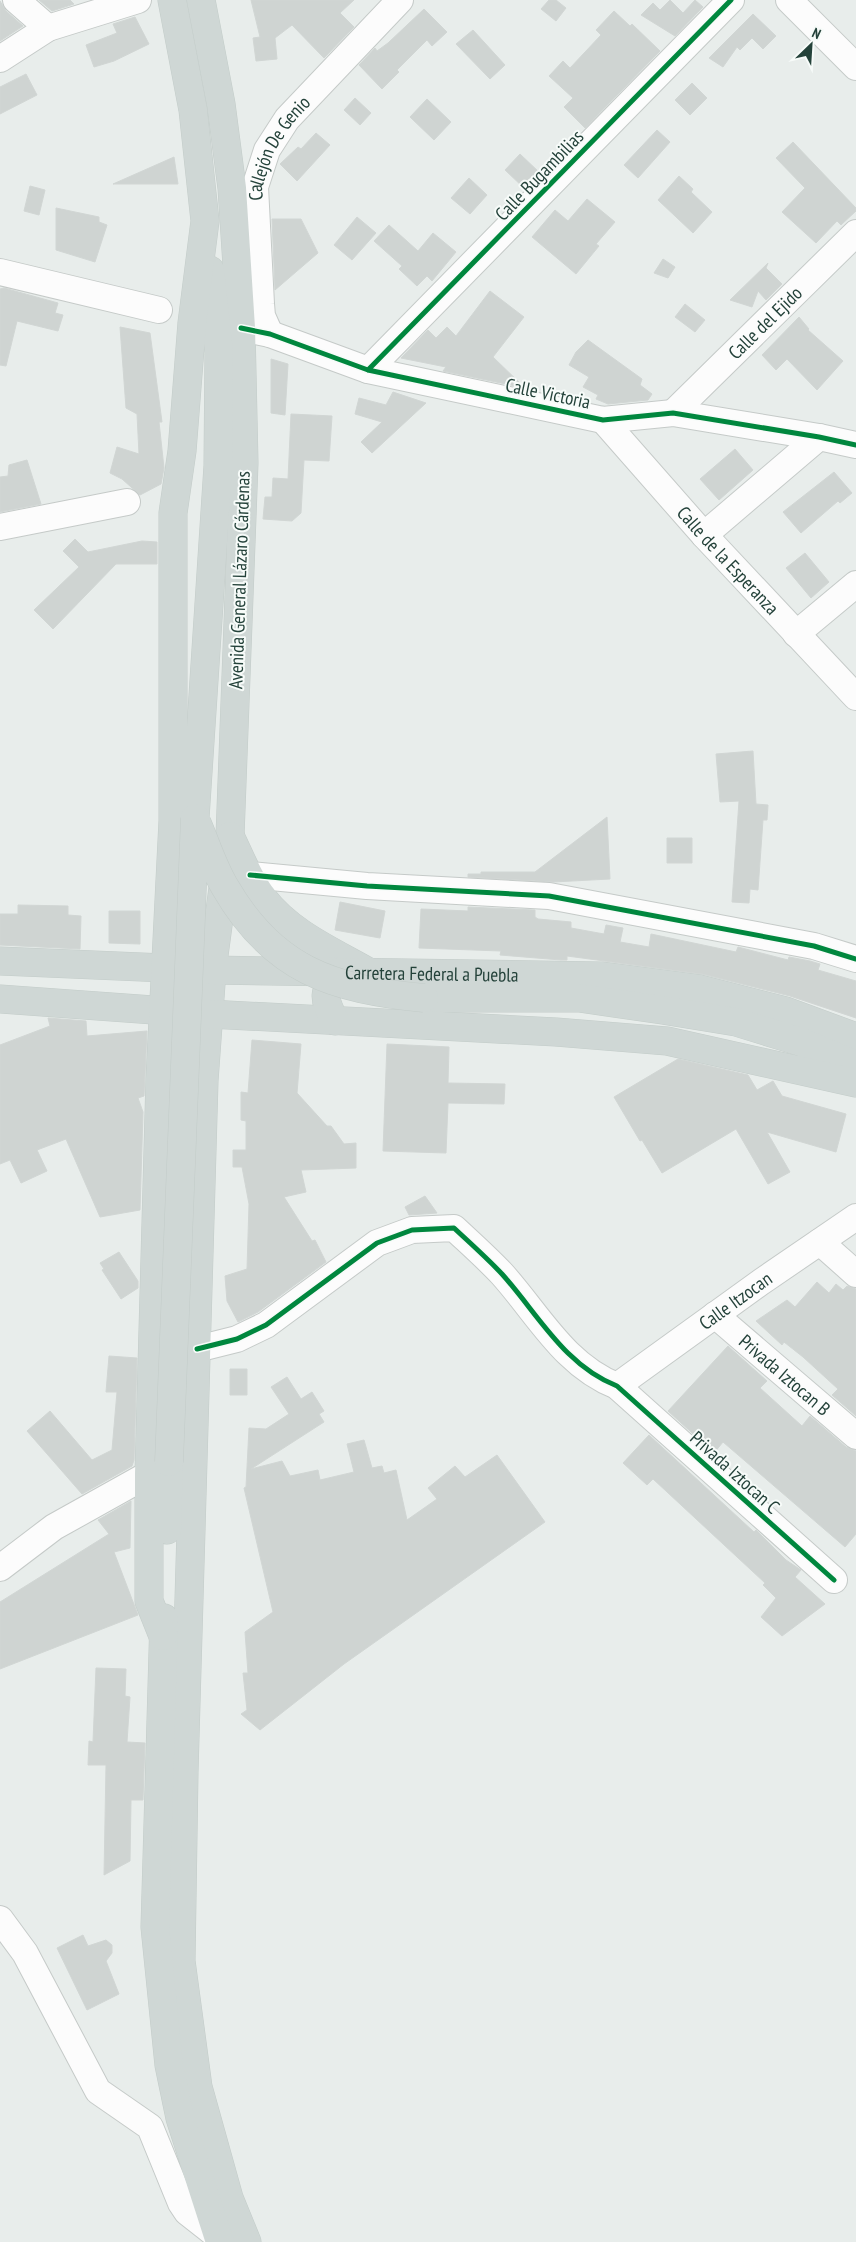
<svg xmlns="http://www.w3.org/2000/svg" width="856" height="2242" font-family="'PT Sans Narrow',sans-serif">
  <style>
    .building { fill: #cfd4d2; stroke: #d1d6d4 }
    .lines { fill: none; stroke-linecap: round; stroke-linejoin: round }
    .minor-casing { stroke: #c5cac8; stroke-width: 28 }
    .major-casing { stroke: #c3ccc9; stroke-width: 29 }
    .minor { stroke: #fcfcfc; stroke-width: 26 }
    .major { stroke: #cfd7d5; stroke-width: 28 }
    .major-bridge-casing { stroke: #c3ccc9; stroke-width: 29; stroke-linecap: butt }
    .major-bridge { stroke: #cfd7d5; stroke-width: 28 }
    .cycleway-casing { stroke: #f7fbf9; stroke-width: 8 }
    .cycleway { stroke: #00873e; stroke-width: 5 }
    .labels { text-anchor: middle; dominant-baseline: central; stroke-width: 4; stroke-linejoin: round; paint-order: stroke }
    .street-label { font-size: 19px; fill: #24423a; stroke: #f7fbf9 }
  </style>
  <rect width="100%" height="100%" fill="#e8edeb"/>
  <path class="building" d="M39,0H70L74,4L52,11Z
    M251,0H354L340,13L354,27L324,58L292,25L275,38L277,59L256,61L253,38L260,37Z
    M549,0H556L566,8L556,21L541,9Z
    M670,0L683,13L695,0L703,7L675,36L641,15L653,3L660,10Z
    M0,1L6,11L23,26L0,41Z
    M424,9L447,32L432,46L427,40L397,70L399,72L382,89L359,65L375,48L377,51L388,43Z
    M614,11L630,26L632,24L660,51L585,128L564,107L573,98L549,76L563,61L570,68L601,35L596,30Z
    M753,14L776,36L763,49L752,38L740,50L737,47L723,67L709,58Z
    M135,17L149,44L114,61L94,67L86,45L117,33L113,24Z
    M473,30L505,65L490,79L456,44Z
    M26,74L37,95L0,114V87Z
    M692,83L707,98L690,115L675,100Z
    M355,98L371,113L360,125L344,110Z
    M427,99L451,122L434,140L410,117Z
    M657,130L670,142L638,178L624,165Z
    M316,133L330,145L297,181L280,164L298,147L301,149Z
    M793,142L856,208V211L841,225L837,221L816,243L782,212L805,188L776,158Z
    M520,154L540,173L525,189L505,170Z
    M174,157L178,184H113Z
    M679,176L693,189L691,192L712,212L693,233L658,200Z
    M469,178L487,195L470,214L451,198Z
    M30,186L45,190L39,215L24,211Z
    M587,199L615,222L596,244L599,246L576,274L532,237L555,210L568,221Z
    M56,208L99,217V222L107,225L95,262L56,250Z
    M357,217L376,233L352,260L334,245Z
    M272,219H301L318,253L275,290Z
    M389,225L418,251L433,233L456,252L432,281L427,276L417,286L399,269L402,266L374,241Z
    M663,259L675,267L668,278L654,273Z
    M768,263L766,268L782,284L766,300L758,291L752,307L730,300Z
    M4,288L58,303L55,313L63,315L58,331L17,321L6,366L0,365V289Z
    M490,291L524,317L493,357L525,388L443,371L446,367L401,358L428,330L436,338L447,327L456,336Z
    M685,304L705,320L695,332L675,317Z
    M799,317L809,329L808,330L843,361L817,390L787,359L776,370L762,355Z
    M120,327L150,333L162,422H159L164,468L161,484L140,495L122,479L110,473L117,447L139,454L137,414L126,408Z
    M588,340L642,379L640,385L652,394L648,400L608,404L596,399L598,395L583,387L589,377L569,365L576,352Z
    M271,359L288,364L285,415L271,413Z
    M393,392L426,403L372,453L361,442L382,422L355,414L359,398L386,405Z
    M291,414L332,416L329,461L304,460L301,513L292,521L263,519L265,497H272L273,478L288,479Z
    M735,449L753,470L719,500L700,479Z
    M27,460L41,504L0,512V477L8,476L9,465Z
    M834,472L852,493L840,503L838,501L801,533L783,512Z
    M75,539L88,552L142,541L157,542V564H116L53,629L34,610L79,567L63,551Z
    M805,553L829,582L811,598L786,568Z
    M753,751L756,804L768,805L767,820H763L758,890L750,889L749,903L732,902L739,801L720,802L716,754Z
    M607,817L610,879L553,882L468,877V874H481V872H535Z
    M667,838H692V863H667Z
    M340,902L385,911L380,938L335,930Z
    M18,905L68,906V915L81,916L80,949L0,945V914H18Z
    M468,907L535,910V917L538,919L571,922V928L604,934L606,925L623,928L620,942L649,947L651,934L736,952L738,947L788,960L789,957L810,961L820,964L818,970L856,981V1018L790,996L702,974L567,956V960H561L500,955L501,951L419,948L421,909L468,911Z
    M109,911H140V944L109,943Z
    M48,1018L86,1021L87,1036L147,1031L144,1096L138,1098L143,1112L140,1210L100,1217L66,1139L37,1150L47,1171L21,1183L10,1160L0,1164V1045L50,1026Z
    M252,1040L301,1044L297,1093L327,1126H331L344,1144L356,1143V1168L301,1170L306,1192L284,1197L312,1241L315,1240L326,1262L258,1312L238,1322L227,1301L225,1276L247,1269L249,1204L242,1167H233V1150H246V1121L241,1120V1092L248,1093Z
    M387,1044L449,1047L448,1083L505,1084L504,1104L448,1103L446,1153L383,1151Z
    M678,1059L748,1075L757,1090L773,1081L782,1096L846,1114L836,1152L767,1132L790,1172L768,1184L736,1129L662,1173L642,1140L640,1141L614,1097Z
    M425,1196L437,1213L409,1215L405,1207Z
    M119,1252L138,1281V1288L121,1299L102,1270L104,1269L100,1263Z
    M817,1282L829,1293L836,1284L843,1290L847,1286L856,1289V1416L832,1395L838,1389L803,1357L784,1342L782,1345L756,1321L787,1300L795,1307Z
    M728,1346L767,1381L760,1388L802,1426L810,1416L846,1447L856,1451V1534L845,1547L723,1442L714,1453L668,1411Z
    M109,1356L137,1358L134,1460L132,1466L82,1494L27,1431L50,1411L92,1460L112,1450L117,1392H106Z
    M230,1369H247V1395H230Z
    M287,1377L301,1399L312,1392L324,1411L319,1414L324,1422L251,1469L282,1461L290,1476L318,1470L320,1480L354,1472L347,1444L364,1440L372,1468L382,1466L384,1473L396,1470L407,1520L437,1499L428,1488L455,1466L465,1477L497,1455L545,1522L344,1664L260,1730L241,1714L247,1710L243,1673H248L245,1632L273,1612L244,1488L246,1487L249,1428L266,1429L289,1414L271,1387Z
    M649,1435L754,1532L756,1530L786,1560L801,1570L795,1577L825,1604L782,1636L761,1617L776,1598L763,1585L765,1583L653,1479L647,1485L623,1463Z
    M131,1501L130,1548L114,1552L138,1615L0,1669V1602L109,1534L98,1520Z
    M96,1668L126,1669L125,1696L130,1697L127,1742L145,1743L143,1800H131L130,1861L104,1875L106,1765H88L89,1741L93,1742Z
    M83,1935L88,1946L106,1940L112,1945V1953L106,1961L119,1994L87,2010L57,1948Z"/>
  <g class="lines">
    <g class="minor-casing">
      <g id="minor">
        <path d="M16,0L48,28"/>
        <path d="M789,0L856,67"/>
        <path d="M0,59L48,28L138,0"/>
        <path d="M0,272L159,310"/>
        <path d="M241,328L270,334L368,370L603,420L673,413L819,437L856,445"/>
        <path id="s1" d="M270,334L262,316L261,304L255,187L267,150L287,119L400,0"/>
        <path d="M368,370L731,0"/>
        <path id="s2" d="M673,413L856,233"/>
        <path id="s3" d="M603,420L704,535L856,697"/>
        <path d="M0,527L127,502"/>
        <path d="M704,535L819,437"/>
        <path d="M796,634L856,584"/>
        <path d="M250,875L367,886L549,896L814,946L856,959"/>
        <path d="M820,1242L856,1274"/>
        <path id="s4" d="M715,1315L856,1436"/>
        <path d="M197,1349L237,1339L266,1325L377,1243L412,1230L454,1228C470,1243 487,1258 502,1274C538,1314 564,1365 617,1386L834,1580"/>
        <path id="s5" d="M617,1386L761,1282L856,1217"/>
        <path d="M0,1568L54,1527L149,1474"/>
        <path d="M0,1919L25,1953L98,2091L150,2127L181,2203L187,2212L215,2234"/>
      </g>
    </g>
    <g class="major-casing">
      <g id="major">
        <path d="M201,0L221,104L232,188L241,328L244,463L230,836L212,970L204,1081L184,1772L181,1961L198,2087L229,2198L247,2242"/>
        <path d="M195,818L218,466L219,352L210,270"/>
        <path d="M230,836C240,856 249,881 263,898C290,933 330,950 367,971"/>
        <path id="s6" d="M0,961L212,970L601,976L700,989L786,1011L856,1037"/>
        <path d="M424,998H579L662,1010L736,1022L801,1042L856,1065"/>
        <path d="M0,999L209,1014L556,1032L667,1041L856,1083"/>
        <path d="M335,1021C323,998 322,992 339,972"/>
        <path d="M167,1530L169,1462"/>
        <path d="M164,1618L155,1927L169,2065L180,2118L220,2242"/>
        <path d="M163,1636L149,1601V1474L160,1079L173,821V513L182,451L192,323L205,221L193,110L172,0"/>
      </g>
    </g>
    <use href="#minor" class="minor"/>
    <use href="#major" class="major"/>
    <g class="major-bridge-casing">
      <path id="major-bridge" d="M197,823C206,844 213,867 225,887C273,970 332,989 424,998
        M169,1462L195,818"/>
    </g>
    <use href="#major-bridge" class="major-bridge"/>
    <g class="cycleway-casing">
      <path id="cycleway" d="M241,328L270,334L368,370L603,420L673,413L819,437L856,445
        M368,370L731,0
        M250,875L367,886L549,896L814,946L856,959
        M197,1349L237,1339L266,1325L377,1243L412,1230L454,1228C470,1243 487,1258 502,1274C538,1314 564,1365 617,1386L834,1580"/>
    </g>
    <use href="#cycleway" class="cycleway"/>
  </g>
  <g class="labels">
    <g class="street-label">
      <text stroke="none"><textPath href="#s1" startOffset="194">Callejón De Genio</textPath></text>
      <text transform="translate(539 175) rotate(-46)">Calle Bugambilias</text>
      <text stroke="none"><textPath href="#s2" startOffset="129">Calle del Ejido</textPath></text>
      <text transform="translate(548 393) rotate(12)">Calle Victoria</text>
      <text stroke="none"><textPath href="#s3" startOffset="188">Calle de la Esperanza</textPath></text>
      <text transform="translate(239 580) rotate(-88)">Avenida General Lázaro Cárdenas</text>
      <text stroke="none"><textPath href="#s6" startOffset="432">Carretera Federal a Puebla</textPath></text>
      <text stroke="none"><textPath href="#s5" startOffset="146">Calle Itzocan</textPath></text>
      <text stroke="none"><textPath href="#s4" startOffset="92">Privada Iztocan B</textPath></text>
      <text transform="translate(735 1472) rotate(42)">Privada Iztocan C</text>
    </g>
  </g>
  <g transform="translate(811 45) rotate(25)" stroke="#f7fbf9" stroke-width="4" paint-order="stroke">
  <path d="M0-4L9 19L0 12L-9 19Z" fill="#24423a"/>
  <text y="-8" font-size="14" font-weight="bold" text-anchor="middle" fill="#24423a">N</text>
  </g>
</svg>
